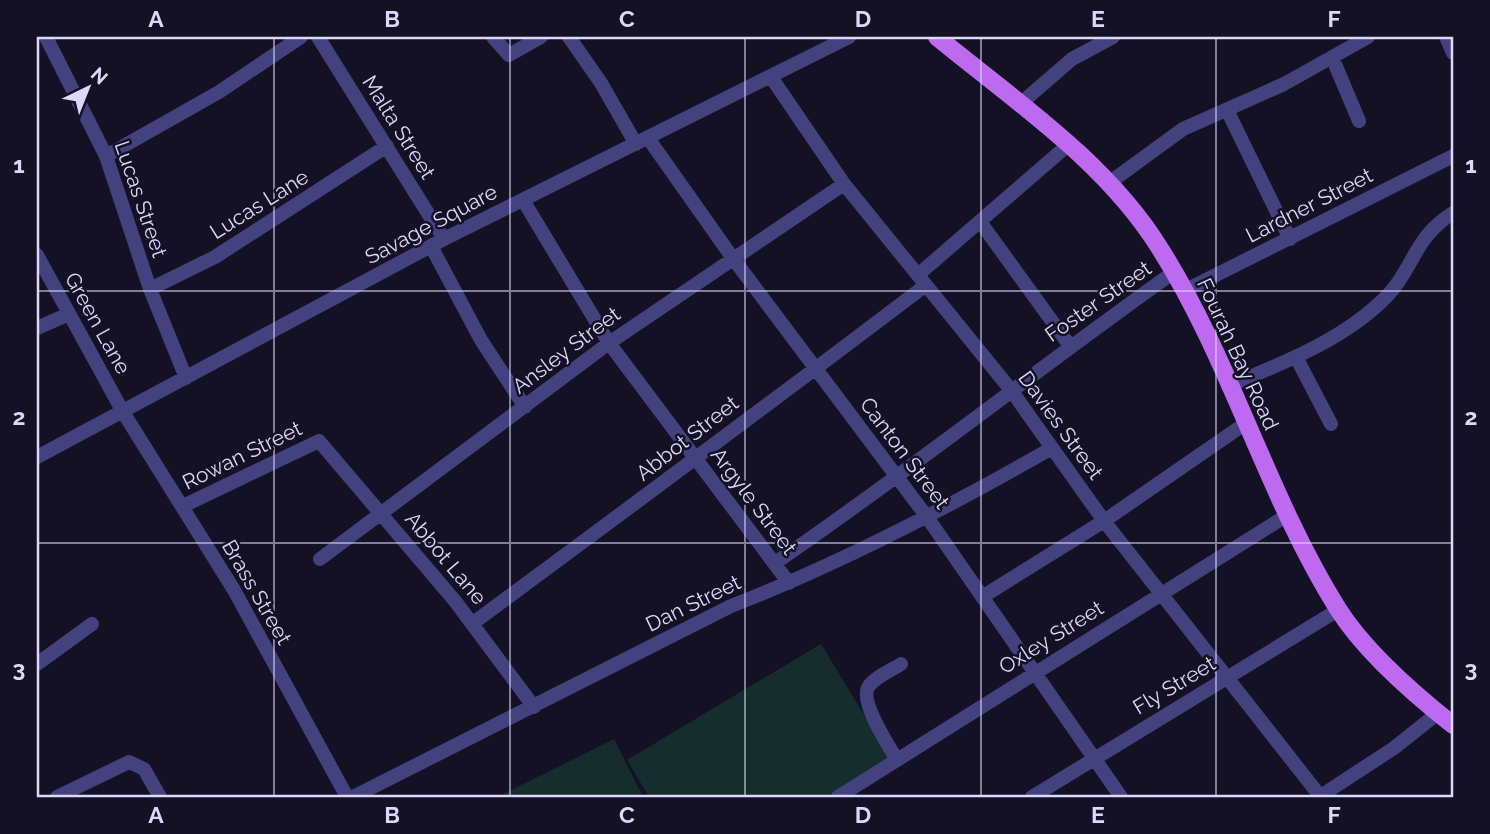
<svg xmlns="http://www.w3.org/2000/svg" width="1490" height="834" font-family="Raleway,sans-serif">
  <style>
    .green { fill: #152d2c }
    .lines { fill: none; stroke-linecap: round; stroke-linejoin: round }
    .minor { stroke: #43417e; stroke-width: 14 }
    .primary { stroke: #be6af0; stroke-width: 18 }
    .grid { fill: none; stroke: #dcd8fb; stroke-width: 2; stroke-opacity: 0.55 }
    .labels { text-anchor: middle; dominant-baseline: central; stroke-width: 5; stroke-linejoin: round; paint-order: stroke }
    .street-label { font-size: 21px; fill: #dcd8fb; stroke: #141124 }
    .neatline { fill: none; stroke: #dcd8fb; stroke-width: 2.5 }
    .grid-label { font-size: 23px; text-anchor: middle; font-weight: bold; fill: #dcd8fb }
  </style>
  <rect width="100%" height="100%" fill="#141124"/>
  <path class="green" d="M821,644L894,764L839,797H649L627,760Z
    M614,739L643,797H497Z"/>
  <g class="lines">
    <path class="minor" d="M46,37L106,156L150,289L186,378
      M318,37L444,239
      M493,37L509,55L541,37
      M569,37L601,83L636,144
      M1446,37L1453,53
      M1332,57L1359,121
      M771,77L844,184L1011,390L1104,521L1320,796
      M1019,105L1072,59L1113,37
      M1228,112L1290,239
      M648,138L732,257L927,517L1121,797
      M106,156L219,92L301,37
      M1109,183L1183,129L1284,84L1368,37
      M523,200L609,343L789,583
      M981,223L1070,346
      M431,246L481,340L525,407
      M37,255L123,412L234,590L347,797
      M919,274L1068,145
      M150,289L215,257L387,146
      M1184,291L1453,156
      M37,328L69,314
      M1296,357L1331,424
      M1228,386C1283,363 1344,340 1387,296C1414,268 1414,237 1453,213
      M37,457L444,239L849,37
      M183,506L319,441L455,601L534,707
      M320,559L609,343L844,184
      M775,563C911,470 1040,367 1174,272
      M982,597L1104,521L1246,423
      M473,623C625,511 776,399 926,285
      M37,664L92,624
      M897,760C889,746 858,700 869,686C875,677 892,670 901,664
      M57,797L129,762L144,769L160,797
      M353,797L731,606C842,563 949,507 1052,448
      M838,797L1289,514
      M1032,797L1338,610
      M1319,797L1394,748L1438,713"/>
    <path class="primary" d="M937,37C1015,101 1105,161 1159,247C1231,360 1267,496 1338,609C1364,650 1415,695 1453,725"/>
  </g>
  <path class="grid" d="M274,37V797M510,37V797M745,37V797M981,37V797M1216,37V797M37,291H1453M37,543H1453"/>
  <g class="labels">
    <g class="street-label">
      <text transform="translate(399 127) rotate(58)">Malta Street</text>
      <text transform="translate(141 199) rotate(71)">Lucas Street</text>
      <text transform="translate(259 204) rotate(-32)">Lucas Lane</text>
      <text transform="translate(1309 205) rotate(-27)">Lardner Street</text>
      <text transform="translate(431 224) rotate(-28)">Savage Square</text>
      <text transform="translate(1098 301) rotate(-35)">Foster Street</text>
      <text transform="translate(98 323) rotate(61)">Green Lane</text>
      <text transform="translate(566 350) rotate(-37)">Ansley Street</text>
      <text transform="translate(1238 354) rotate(65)">Fourah Bay Road</text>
      <text transform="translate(1061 425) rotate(54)">Davies Street</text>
      <text transform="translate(687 438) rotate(-38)">Abbot Street</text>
      <text transform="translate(905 453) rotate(53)">Canton Street</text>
      <text transform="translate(242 455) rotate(-26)">Rowan Street</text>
      <text transform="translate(754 501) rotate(53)">Argyle Street</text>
      <text transform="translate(446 558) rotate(50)">Abbot Lane</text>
      <text transform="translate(257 592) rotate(60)">Brass Street</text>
      <text transform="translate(693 603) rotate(-26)">Dan Street</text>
      <text transform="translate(1051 637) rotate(-32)">Oxley Street</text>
      <text transform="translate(1174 685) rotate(-31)">Fly Street</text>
    </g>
  </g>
  <rect width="1490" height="834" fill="none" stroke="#141124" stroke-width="77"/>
  <g transform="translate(88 88) rotate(43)" stroke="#141124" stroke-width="5" paint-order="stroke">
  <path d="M0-5L12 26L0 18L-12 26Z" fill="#dcd8fb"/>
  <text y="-10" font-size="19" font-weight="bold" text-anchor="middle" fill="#dcd8fb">N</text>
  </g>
  <rect x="38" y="38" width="1414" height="758" class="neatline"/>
  <g class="grid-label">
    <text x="156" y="27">A</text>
    <text x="392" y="27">B</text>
    <text x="627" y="27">C</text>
    <text x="863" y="27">D</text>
    <text x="1098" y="27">E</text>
    <text x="1334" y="27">F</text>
    <text x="19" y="173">1</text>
    <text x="1471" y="173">1</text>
    <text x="19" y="425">2</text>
    <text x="1471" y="425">2</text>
    <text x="19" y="677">3</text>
    <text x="1471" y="677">3</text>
    <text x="156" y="823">A</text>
    <text x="392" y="823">B</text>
    <text x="627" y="823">C</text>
    <text x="863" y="823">D</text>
    <text x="1098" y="823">E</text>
    <text x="1334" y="823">F</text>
  </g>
</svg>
